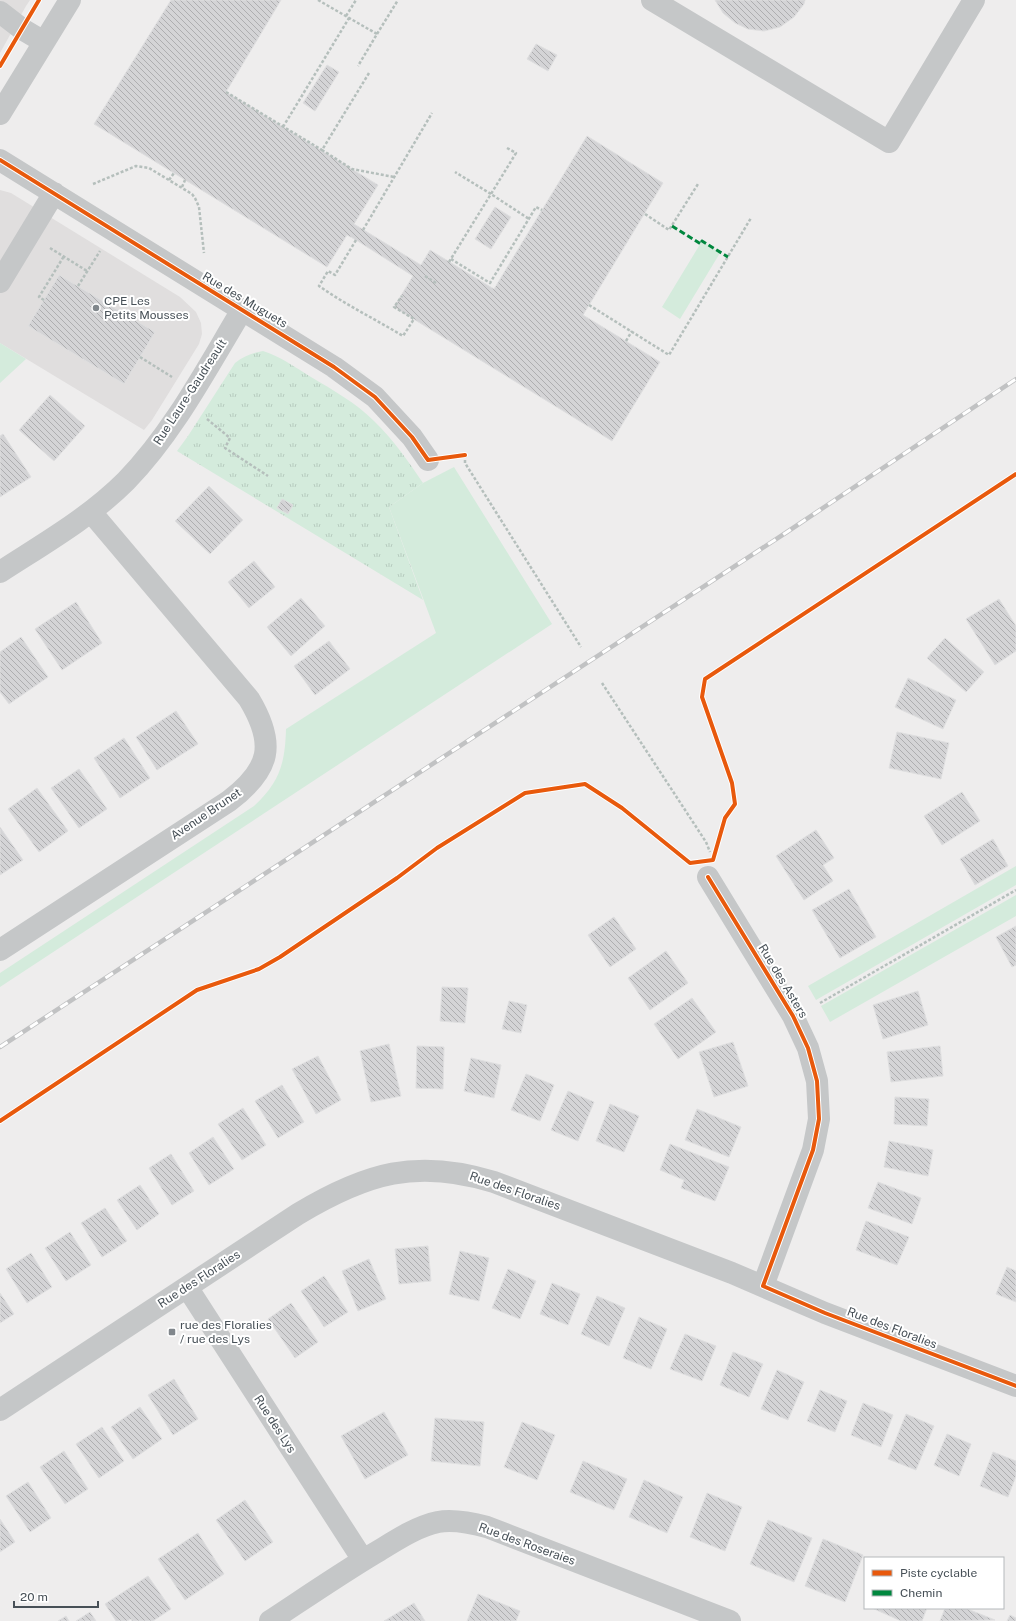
<svg xmlns="http://www.w3.org/2000/svg" width="1016" height="1621" font-family="'Public Sans',sans-serif">
  <style>
    .education { fill: #e0dede }
    .grass { fill: #d4ebdc }
    .park { fill: url(#park-tufts) }
    .building { fill: url(#building-back-hatch); stroke: #dfdfe0 }
    .lines { fill: none; stroke-linecap: round; stroke-linejoin: round }
    .path { stroke: #b5bfbc; stroke-width: 2.5; stroke-dasharray: 3 2; stroke-linecap: butt }
    .minor { stroke: #c5c7c8; stroke-width: 22 }
    .rail-casing { stroke: #c1c2c3; stroke-width: 4.5 }
    .rail { stroke: #fff; stroke-width: 3; stroke-dasharray: 9; stroke-linecap: butt }
    .quiet { stroke: #00873e; stroke-width: 3; stroke-dasharray: 6 3; stroke-linecap: butt }
    .cycleway-casing { stroke: #fff; stroke-width: 6 }
    .cycleway { stroke: #e8590c; stroke-width: 4 }
    .poi-dot { fill: #81878c; stroke: #fff; stroke-width: 1.5 }
    .labels { text-anchor: middle; dominant-baseline: central; stroke-width: 4; stroke-linejoin: round; paint-order: stroke }
    .street-label { font-size: 12px; fill: #475057; stroke: #fff }
    .poi-label { font-size: 12px; fill: #475057; stroke: #fff; text-anchor: start }
  </style>
  <defs>
    <pattern id="park-tufts" width="24" height="20" patternUnits="userSpaceOnUse"><rect width="24" height="20" fill="#d4ebdc"/><path d="M3 7l-1-3M5 7V3M7 7l1-3M15 17l-1-3M17 17v-4M19 17l1-3" fill="none" stroke="#b7cbbf"/></pattern>
    <pattern id="building-back-hatch" width="6" height="6" patternUnits="userSpaceOnUse"><rect width="6" height="6" fill="#d4d4d6"/><path d="M-1 5l2 2M0 0l6 6M5-1l2 2" fill="none" stroke="#aeaeb0"/></pattern>
  </defs>
  <rect width="100%" height="100%" fill="#eeeded"/>
  <path class="education" d="M0,0H30L26,6L0,53Z
    M0,190L11,193L180,297L196,312L201,323L202,334L199,344L152,420L144,430L0,343Z"/>
  <path class="grass" d="M702,241L720,253L680,319L662,307Z
    M0,343L26,359L0,383Z
    M454,467L552,624L0,987V973L254,806C280,782 285,763 286,729L436,633L389,507L423,483Z
    M1016,866V885L816,1000L808,986Z
    M1016,895V916L830,1022L821,1006Z"/>
  <path class="park" d="M263,351C280,356 296,368 311,377C333,390 356,403 374,421C393,439 408,461 423,483L389,507L423,600L177,451L188,436L235,363C244,356 252,353 263,351Z"/>
  <path class="building" d="M171,0H281L226,92L378,185L354,224L421,265L430,250L494,289L587,136L663,183L583,315L660,362L612,441L394,307L413,276L356,240L347,235L327,267L94,124Z
    M715,0H805L804,4L794,17L780,27L764,31L748,29L735,23L723,13Z
    M536,44L557,55L548,71L527,59Z
    M327,65L339,72L315,111L303,103Z
    M495,207L511,217L491,249L475,239Z
    M59,275L155,332L124,384L28,326Z
    M50,395L85,426L54,461L19,430Z
    M3,434L31,477L0,497V436Z
    M209,486L243,520L210,554L175,521Z
    M282,499L293,505L288,514L277,508Z
    M254,561L275,587L249,608L228,582Z
    M301,598L325,626L291,656L267,627Z
    M999,599L1016,626V651L995,665L966,619Z
    M76,602L102,643L62,670L35,629Z
    M21,637L48,677L9,704L0,692V652Z
    M945,638L984,672L966,692L927,658Z
    M329,641L350,669L315,695L294,666Z
    M908,678L956,700L943,729L895,707Z
    M176,711L198,744L157,770L136,737Z
    M897,732L949,743L941,779L889,768Z
    M124,738L150,778L120,798L94,758Z
    M79,769L107,809L79,828L51,788Z
    M37,788L68,831L39,852L8,809Z
    M962,792L980,821L942,845L924,816Z
    M0,827L23,860L0,875Z
    M816,830L834,858L823,865L833,881L804,900L776,856Z
    M993,839L1008,866L975,885L960,859Z
    M849,889L876,937L840,958L812,910Z
    M614,917L636,949L610,967L588,935Z
    M1016,926V965L1012,967L996,937Z
    M666,951L688,983L650,1010L628,978Z
    M442,987L468,988L465,1023L440,1021Z
    M918,991L928,1025L883,1039L873,1005Z
    M692,998L716,1032L678,1059L654,1024Z
    M509,1001L527,1005L521,1033L502,1029Z
    M733,1042L748,1086L714,1097L699,1052Z
    M389,1044L401,1096L371,1102L360,1051Z
    M417,1046L444,1047L443,1089L416,1088Z
    M940,1046L943,1076L891,1082L887,1052Z
    M318,1056L341,1100L316,1114L292,1069Z
    M471,1058L501,1065L494,1098L464,1091Z
    M526,1074L554,1085L540,1121L511,1110Z
    M282,1085L304,1122L278,1138L255,1101Z
    M568,1091L594,1102L578,1141L551,1130Z
    M895,1097L929,1099L927,1126L894,1124Z
    M610,1104L639,1116L624,1152L596,1141Z
    M243,1108L266,1145L242,1160L218,1124Z
    M697,1109L741,1127L729,1157L685,1140Z
    M213,1137L234,1169L209,1185L189,1153Z
    M889,1141L933,1150L928,1176L884,1167Z
    M670,1144L729,1167L715,1201L681,1188L684,1180L660,1170Z
    M171,1154L194,1191L172,1205L149,1168Z
    M878,1182L921,1198L912,1224L868,1208Z
    M140,1185L159,1214L137,1230L117,1200Z
    M105,1208L127,1241L102,1257L81,1223Z
    M866,1221L909,1237L897,1265L856,1250Z
    M70,1232L91,1265L66,1281L45,1248Z
    M428,1246L431,1281L399,1284L395,1249Z
    M460,1251L489,1258L479,1301L449,1294Z
    M31,1253L52,1287L27,1303L6,1269Z
    M369,1259L386,1299L358,1311L342,1271Z
    M1007,1267L1016,1271V1302L996,1294Z
    M508,1269L536,1281L520,1319L492,1308Z
    M324,1276L348,1312L324,1327L301,1291Z
    M552,1283L580,1294L568,1325L540,1314Z
    M0,1293L14,1314L0,1323Z
    M597,1296L625,1308L609,1346L581,1334Z
    M291,1303L318,1342L295,1358L268,1319Z
    M639,1317L667,1329L651,1369L623,1358Z
    M685,1334L716,1346L702,1381L670,1369Z
    M733,1352L763,1364L749,1397L720,1385Z
    M777,1370L804,1382L788,1420L761,1409Z
    M174,1379L198,1419L173,1435L148,1395Z
    M820,1390L847,1401L835,1432L807,1421Z
    M863,1403L893,1415L881,1447L851,1435Z
    M140,1407L162,1439L133,1459L111,1427Z
    M384,1412L408,1455L365,1479L341,1436Z
    M906,1414L934,1426L916,1470L888,1459Z
    M435,1418L484,1422L480,1466L431,1461Z
    M522,1422L555,1435L537,1480L504,1467Z
    M102,1427L124,1461L99,1478L76,1444Z
    M947,1434L971,1444L959,1476L934,1465Z
    M64,1451L88,1489L65,1504L40,1467Z
    M993,1452L1016,1461V1476L1008,1497L980,1486Z
    M583,1461L627,1479L614,1510L570,1492Z
    M644,1480L683,1497L667,1533L629,1517Z
    M28,1482L51,1518L30,1532L6,1496Z
    M707,1493L742,1507L725,1551L690,1537Z
    M245,1500L273,1542L245,1561L216,1520Z
    M0,1519L15,1542L0,1552Z
    M768,1520L812,1538L794,1582L750,1564Z
    M198,1533L224,1574L185,1600L158,1559Z
    M823,1539L863,1555L845,1602L805,1586Z
    M148,1576L171,1609L153,1621H132L131,1619L127,1621H116L105,1604Z
    M478,1594L520,1611L516,1621H467Z
    M414,1603L425,1621H384Z
    M872,1608H927L922,1621H901Z
    M945,1608H965L995,1620L940,1621Z
    M90,1612L96,1621H76Z
    M1010,1615L1016,1618V1621H1007Z
    M66,1616L69,1621H58Z"/>
  <g class="lines">
    <path class="path" d="M318,0L377,34L358,66
      M346,16L356,0
      M377,34L398,0
      M369,73L322,150L352,169L394,177
      M226,92L322,150
      M283,127L349,18
      M507,148L516,153L491,194L529,219
      M169,180L174,173
      M93,184L136,166L149,168L192,194L195,198L199,207L204,253
      M182,187L185,180
      M645,214L669,230L698,184
      M363,230L432,113
      M356,240L335,275L328,271L319,286C346,305 375,319 403,336L414,319L394,307L402,296
      M50,248L87,271
      M451,259L490,283L536,207L542,210
      M449,262L491,194L455,172
      M425,276L436,283
      M78,286L100,251
      M44,300L39,297L64,256
      M589,305L669,355L751,218
      M626,341L632,331
      M140,357L172,377
      M207,419L230,438L225,448L268,476
      M465,455V463L581,647
      M602,683L706,842L710,852
      M820,1003L1016,890"/>
    <path class="minor" d="M652,0L889,142L974,0
      M0,12L22,29L44,42
      M0,114L70,0
      M0,160L334,367L375,397L412,437L428,460
      M0,282L54,193
      M0,572C43,544 89,518 126,481C173,433 207,368 242,310
      M708,877L793,1016L808,1048L817,1081L819,1119L813,1150L763,1286
      M0,950L229,801C271,769 276,744 249,699L91,512
      M187,1287L363,1560
      M0,1410L298,1214C366,1173 417,1158 494,1182L732,1273L825,1313L1016,1386
      M270,1621C305,1598 340,1574 375,1553C395,1541 415,1527 438,1522C454,1519 472,1523 487,1527L730,1621"/>
    <g class="rail-casing">
      <path id="rail" d="M0,1047L787,532L1016,379"/>
    </g>
    <use href="#rail" class="rail"/>
    <path class="quiet" d="M672,226L701,244L702,241L728,257"/>
    <g class="cycleway-casing">
      <path id="cycleway" d="M0,66L39,0
        M0,160L334,367L375,397L412,437L428,460L465,455
        M708,877L793,1016L808,1048L817,1081L819,1119L813,1150L763,1286L825,1313L1016,1386
        M0,1121L197,990L259,969L280,957L397,878L437,848L525,793L585,784L622,808L690,863L713,860L725,818L735,804L732,783L702,697L705,679L1016,474"/>
    </g>
    <use href="#cycleway" class="cycleway"/>
  </g>
  <g class="poi-dot">
    <circle cx="96" cy="308" r="4"/>
    <rect x="168" y="1328" width="8" height="8" rx="2"/>
  </g>
  <g class="labels">
    <g class="street-label">
      <text transform="translate(245 300) rotate(31)">Rue des Muguets</text>
      <text transform="translate(190 392) rotate(-57)">Rue Laure-Gaudreault</text>
      <text transform="translate(206 814) rotate(-34)">Avenue Brunet</text>
      <text transform="translate(783 981) rotate(59)">Rue des Asters</text>
      <text transform="translate(515 1191) rotate(19)">Rue des Floralies</text>
      <text transform="translate(199 1279) rotate(-33)">Rue des Floralies</text>
      <text transform="translate(892 1328) rotate(21)">Rue des Floralies</text>
      <text transform="translate(275 1424) rotate(57)">Rue des Lys</text>
      <text transform="translate(527 1544) rotate(20)">Rue des Roseraies</text>
    </g>
    <g class="poi-label">
      <text x="104" y="301">CPE Les<tspan x="104" dy="14">Petits Mousses</tspan></text>
      <text x="180" y="1325">rue des Floralies<tspan x="180" dy="14">/ rue des Lys</tspan></text>
    </g>
  </g>
  <rect x="864" y="1557" width="140" height="52" fill="#ffffff" stroke="#b5b9bc"/>
  <rect x="872" y="1570" width="20" height="6" fill="#e8590c" stroke="#b5b9bc"/>
  <text x="900" y="1577" font-size="12" fill="#475057">Piste cyclable</text>
  <rect x="872" y="1590" width="20" height="6" fill="#00873e" stroke="#b5b9bc"/>
  <text x="900" y="1597" font-size="12" fill="#475057">Chemin</text>
  <path d="M14 1601v6h84v-6" fill="none" stroke="#475057" stroke-width="2"/>
  <text x="20" y="1601" font-size="12" fill="#475057" stroke="#ffffff" stroke-width="3" paint-order="stroke">20 m</text>
</svg>
